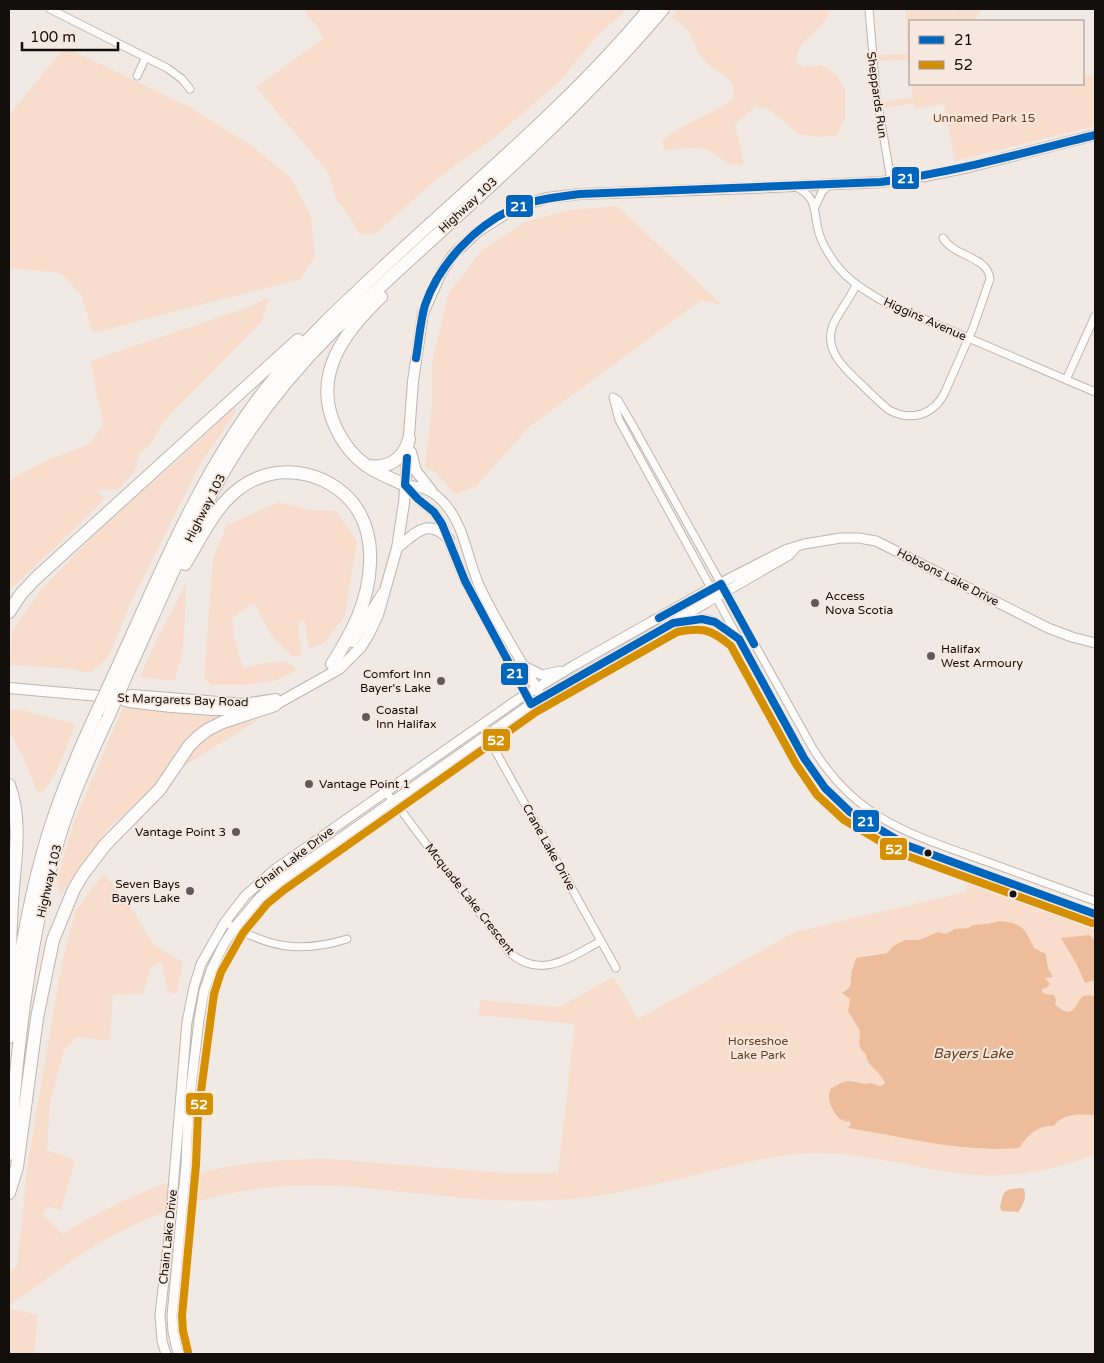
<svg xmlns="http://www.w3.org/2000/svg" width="1104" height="1363" font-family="'Varela Round',sans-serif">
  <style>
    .green { fill: #f8ddcc }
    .water { fill: #edbd9b }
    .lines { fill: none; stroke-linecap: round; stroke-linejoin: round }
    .minor-casing { stroke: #bcb6b2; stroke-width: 9 }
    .tertiary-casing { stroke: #bcb6b2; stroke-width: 11 }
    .primary-casing { stroke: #bcb6b2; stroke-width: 12 }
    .motorway-casing { stroke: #bcb6b2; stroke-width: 14 }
    .minor { stroke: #fdfcfb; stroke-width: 7 }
    .tertiary { stroke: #fdfcfb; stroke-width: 9 }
    .primary { stroke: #fdfcfb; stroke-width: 10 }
    .motorway { stroke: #fdfcfb; stroke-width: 12 }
    .motorway-bridge-casing { stroke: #bcb6b2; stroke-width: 14; stroke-linecap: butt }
    .motorway-bridge { stroke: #fdfcfb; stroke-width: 12 }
    .bus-1-casing { stroke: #f6e8df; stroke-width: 11 }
    .bus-2-casing { stroke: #f6e8df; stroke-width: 11 }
    .bus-1 { stroke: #0065bd; stroke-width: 8 }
    .bus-2 { stroke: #d58f02; stroke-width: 8 }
    .poi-dot { fill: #615b58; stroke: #f6e8df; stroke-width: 2 }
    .bus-dot { fill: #130f0c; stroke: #f6e8df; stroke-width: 2 }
    .labels { text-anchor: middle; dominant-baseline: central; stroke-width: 4; stroke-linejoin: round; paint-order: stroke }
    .street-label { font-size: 12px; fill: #130f0c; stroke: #f6e8df }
    .park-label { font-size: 12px; fill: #693e1d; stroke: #f6e8df }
    .poi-label { font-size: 12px; fill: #130f0c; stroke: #f6e8df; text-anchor: start }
    .water-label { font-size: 14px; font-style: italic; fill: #6a3e1d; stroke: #f6e8df }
    .line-badge { stroke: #f6e8df; stroke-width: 2 }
    .badge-label { font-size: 14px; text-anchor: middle; font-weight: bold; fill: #fff }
  </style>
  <rect width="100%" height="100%" fill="#f1e9e4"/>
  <path class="green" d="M304,9H627L598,35L560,81L494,138L439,177L375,234H359L351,218L337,201L328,172L256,87L324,38Z
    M678,9H830C828,13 826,19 823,23C813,36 797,43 796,61L802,67L822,65L836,75L845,89V119L836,136L818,137L799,134L771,111L756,106L735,124L744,163C726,171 720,152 705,149C692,147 677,149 664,150L662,141C682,123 711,115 733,99C733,96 734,91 733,87C729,75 715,71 707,63C690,46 697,31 672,18Z
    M906,9H949L954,13L957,9H981L975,21H910V80L907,60L878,61V55L907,54Z
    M65,47L191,108L252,146L291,178L311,216L315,256L300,279L93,333L81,295L61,273L9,268V115Z
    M1083,74L1095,77V126L955,161L944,104L915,109L914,103L885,108L884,102L913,97L911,84H1083Z
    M617,206L722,305L701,300L529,427L476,486L455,494L434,471L425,467L432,403V364L448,295L482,250L525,222L569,210Z
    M269,297L262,321L164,421L150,445L140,452L134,472L118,490H98L104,499L91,513L9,591V481L43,462L89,444L103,426L90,361L246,308Z
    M235,406L236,411L199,466L130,604L108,658L89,673L74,669L10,665L12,631L41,590L99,530L178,460Z
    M279,502L311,510L336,511L357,541L345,615L325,643L309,649L304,620L298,622L302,655L293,657L272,636L254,603L232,618L234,637L243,668L265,663L286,661L297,670L274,681L243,685H211L204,678L213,558L227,525Z
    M186,584C185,616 186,652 174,681L140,677L156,641Z
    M123,707L171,709L228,715L162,780L109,828L60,895L57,878L74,822Z
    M9,710H22L75,724C69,741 54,787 38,794L24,758L9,731Z
    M259,719L184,766C201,733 224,725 259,719Z
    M104,873L132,909L154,945L183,962L177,994L168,992L161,961L151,967L143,994L113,995L110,1041L76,1037L64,1050L50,1103L47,1150L75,1160L61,1210L48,1207L43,1215L63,1234C149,1180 229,1157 331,1159L505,1173H558L575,1024L479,1015L480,1000L559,1007L614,977L638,1019L795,932L965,892L971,878L1095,925V997L1090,995L1079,1002L1076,1009L1073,1011H1068L1058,1007L1050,995L1044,994L1042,991L1049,982L1045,979L1051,977L1046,954L1034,948C1024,925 1023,928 999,921L994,924L987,922L978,926L971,925L968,928L955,929L945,934L938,932L919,940H905L893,946L887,953L866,955L856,960C857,965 854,965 852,971C851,975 851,982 850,987L842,991L843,994L850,999L848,1008L850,1014L860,1031C860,1043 855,1045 866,1054V1057C872,1066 882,1073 885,1083L882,1085L878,1086L870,1083L865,1084L849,1081L843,1082L833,1087C831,1096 828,1105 834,1113C837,1117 842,1118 845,1121H849L851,1124L849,1128C905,1137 962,1153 1019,1148L1025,1138L1037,1128L1055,1125C1062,1113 1082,1114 1095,1115V1154C1051,1172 1004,1180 957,1173C910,1167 864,1153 817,1153C786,1153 757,1160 728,1167C677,1178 625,1194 572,1199C496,1206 418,1192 341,1186C261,1181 182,1198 112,1236C76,1256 42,1282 9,1306V1272L17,1266L28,1162L62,962L76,910Z
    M9,1308L37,1315L35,1354H9Z"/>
  <path class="water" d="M999,921C1022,923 1025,928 1034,948L1046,954L1048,968L1053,977L1045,978L1050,984L1045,989L1043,988L1042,991L1044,994L1054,995L1056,1000L1055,1004C1073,1021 1074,1006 1083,996L1090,995L1095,997V1115C1081,1114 1062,1113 1054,1126C1037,1125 1028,1135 1019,1148C962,1153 905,1137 848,1128L851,1124L849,1121L845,1122L843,1119L841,1120C833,1113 825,1099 831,1088C837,1086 842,1081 849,1081C855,1081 860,1084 866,1084C867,1084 869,1083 870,1083C877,1084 879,1089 885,1083C881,1071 866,1066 866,1054C856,1047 860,1041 860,1031L848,1011L850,999L842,993L850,987C851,982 851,975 852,970C854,965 855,963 856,958L887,953L893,946L905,940H919L938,932L945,934L955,929L968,928L973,925C976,925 996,923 999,921Z
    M1089,935L1095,940V980L1085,983L1076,963L1061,938Z
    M1020,1188L1024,1189C1027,1197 1023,1206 1018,1212L1002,1211L1000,1208C1004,1191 1002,1190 1020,1188Z"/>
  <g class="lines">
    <g class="minor-casing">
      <path id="minor" d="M50,9L167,68L182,79L190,89
        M869,9L876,93L891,180
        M137,76L146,57
        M796,187C819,198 813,213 819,233C821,240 825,248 829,254C842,277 862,289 884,302L1095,392
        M815,207L822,192L830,184
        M856,285C850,299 839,311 833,325C823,350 845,369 861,384C870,393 879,402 889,410C911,422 934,415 945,392L973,328L990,279C988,256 954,257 943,238
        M1066,380L1095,316
        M613,397L619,420L804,758C816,778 830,797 849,812C866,825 887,835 906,845L1095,914
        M613,397L618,400L633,426L812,747C856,820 912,835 988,862C1024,875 1060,888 1095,901
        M481,725L616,968
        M385,792C399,805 409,822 421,837C450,876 481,913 510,953C542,980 570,957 601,941
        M225,922C267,947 299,954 347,939"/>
    </g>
    <g class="tertiary-casing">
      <path id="tertiary" d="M405,485C422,486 434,491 445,504C465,527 467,558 479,585C496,622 519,657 539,692
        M405,485L418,499L434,512L442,524L465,581L529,699
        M683,621C708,615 720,623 739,639
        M526,667L542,675L560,671
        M166,1354L162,1341L160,1315L169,1237L187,1022L194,987L201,964L225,922L245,896L274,870L517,700L573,666L711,588L785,550L804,544L841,538H859L876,541L1048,628L1072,637L1095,643
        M178,1354L173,1332L172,1316L186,1164L188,1113L199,1020L204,991L212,968L224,944L235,927L260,897L278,882L531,704L789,555L796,547"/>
    </g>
    <g class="primary-casing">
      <path id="primary" d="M411,452L416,471L431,490
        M397,548C416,533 427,517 449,539
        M352,642L383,593
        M9,688L110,697L129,702L171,707L214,710H249
        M118,696L132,695L244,704L276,699
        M268,707L275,705L339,669L361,647L369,634L378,615L397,548L404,503L413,381L423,313L441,273L453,255L477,232L515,208L547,198L580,194L753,188L881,182L925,176L969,167L1095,135"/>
    </g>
    <g class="motorway-casing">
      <path id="motorway" d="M381,297C344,332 311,376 336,428C343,443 354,457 367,466C379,474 393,479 405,485
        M368,466C388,469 404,459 409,439
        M185,564C201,538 215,506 240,488C278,459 335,472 359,512C368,528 371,546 370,563C369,601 352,633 332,664
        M9,612L21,594L36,578L298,340
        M114,675C160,575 200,472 269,385C305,339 348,300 391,260C479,178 572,102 649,9
        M126,676C159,604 189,529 230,461C259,413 294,370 333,331C444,225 564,127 663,9
        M9,785C23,823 14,864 12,903C10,932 10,960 9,988
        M9,1037C17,969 28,900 48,835C61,793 78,753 96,714
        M9,1154C17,1049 28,942 58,841C71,797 90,756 109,715
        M9,1193L17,1167L37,1018L53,940L74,889L83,874L105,845L160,789L189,746L198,737L207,730L223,722L275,705"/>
    </g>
    <use href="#minor" class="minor"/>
    <use href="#tertiary" class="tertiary"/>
    <use href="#primary" class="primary"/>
    <use href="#motorway" class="motorway"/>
    <g class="motorway-bridge-casing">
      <path id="motorway-bridge" d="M96,714L114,675
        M109,715L126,676"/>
    </g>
    <use href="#motorway-bridge" class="motorway-bridge"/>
    <g class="bus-1-casing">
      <path id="bus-1" d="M416,358C419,341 420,322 425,305C439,264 476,224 517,207C537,199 559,197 580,194L881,182C954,172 1024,153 1095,135
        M407,458L405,485L418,499L434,512L442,524L465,581L531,704L673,623L702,619L715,622L739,639L804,758L825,788L850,812L906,845L1095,914
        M659,618L721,584L754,644"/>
    </g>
    <g class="bus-2-casing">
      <path id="bus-2" d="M188,1352L183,1331L182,1316L196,1165L198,1114L214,994L221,972L243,933L267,904L284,890L536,712L677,632C702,627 711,629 731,646L796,764L817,795L844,820L902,854L1092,923"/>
    </g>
    <use href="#bus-1" class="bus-1"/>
    <use href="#bus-2" class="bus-2"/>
  </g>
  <g class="poi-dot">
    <circle cx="815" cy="603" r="5"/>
    <circle cx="931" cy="656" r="5"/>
    <circle cx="441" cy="681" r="5"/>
    <circle cx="366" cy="717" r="5"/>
    <circle cx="309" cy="784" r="5"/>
    <circle cx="236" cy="832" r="5"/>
    <circle cx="190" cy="891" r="5"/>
  </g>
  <g class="bus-dot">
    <circle cx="928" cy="853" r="4.5"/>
    <circle cx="1013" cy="894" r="4.5"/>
  </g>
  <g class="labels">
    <g class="street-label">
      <text transform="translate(877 95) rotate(82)">Sheppards Run</text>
      <text transform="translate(468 205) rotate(-43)">Highway 103</text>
      <text transform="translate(925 319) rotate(24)">Higgins Avenue</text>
      <text transform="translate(205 508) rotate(-63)">Highway 103</text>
      <text transform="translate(948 577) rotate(27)">Hobsons Lake Drive</text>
      <text transform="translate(183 700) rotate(2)">St Margarets Bay Road</text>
      <text transform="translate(549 847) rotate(61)">Crane Lake Drive</text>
      <text transform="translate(294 858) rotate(-37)">Chain Lake Drive</text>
      <text transform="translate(49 881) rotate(-77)">Highway 103</text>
      <text transform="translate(470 899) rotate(52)">Mcquade Lake Crescent</text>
      <text transform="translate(168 1237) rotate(-84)">Chain Lake Drive</text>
    </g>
    <g class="park-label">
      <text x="984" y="118">Unnamed Park 15</text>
      <text x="758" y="1041">Horseshoe<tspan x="758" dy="14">Lake Park</tspan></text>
    </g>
    <g class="poi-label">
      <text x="825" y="596">Access<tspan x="825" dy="14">Nova Scotia</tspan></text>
      <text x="941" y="649">Halifax<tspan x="941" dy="14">West Armoury</tspan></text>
      <text x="431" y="674" text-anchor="end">Comfort Inn<tspan x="431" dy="14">Bayer's Lake</tspan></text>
      <text x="376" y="710">Coastal<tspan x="376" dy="14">Inn Halifax</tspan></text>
      <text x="319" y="784">Vantage Point 1</text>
      <text x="226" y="832" text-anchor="end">Vantage Point 3</text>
      <text x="180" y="884" text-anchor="end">Seven Bays<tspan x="180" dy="14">Bayers Lake</tspan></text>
    </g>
    <g class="water-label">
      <text x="973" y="1053">Bayers Lake</text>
    </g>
  </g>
  <g class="line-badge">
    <rect x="891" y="166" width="29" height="24" rx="5" fill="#0065bd"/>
    <rect x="505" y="194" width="29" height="24" rx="5" fill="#0065bd"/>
    <rect x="500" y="662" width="29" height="24" rx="5" fill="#0065bd"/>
    <rect x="482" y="728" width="29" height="24" rx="5" fill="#d58f02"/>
    <rect x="852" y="809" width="28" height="24" rx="5" fill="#0065bd"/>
    <rect x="879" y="837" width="29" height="24" rx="5" fill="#d58f02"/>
    <rect x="185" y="1092" width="29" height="24" rx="5" fill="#d58f02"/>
  </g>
  <g class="badge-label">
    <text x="906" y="183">21</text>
    <text x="519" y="211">21</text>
    <text x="515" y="678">21</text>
    <text x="496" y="745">52</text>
    <text x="866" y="826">21</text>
    <text x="894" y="854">52</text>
    <text x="199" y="1109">52</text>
  </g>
  <rect width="1104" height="1363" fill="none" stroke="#130f0c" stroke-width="20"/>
  <rect x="909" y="20" width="175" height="65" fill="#f6e8df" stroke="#9b918b"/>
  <rect x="919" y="36" width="25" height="8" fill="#0065bd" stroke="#9b918b"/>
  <text x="954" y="45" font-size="15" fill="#130f0c">21</text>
  <rect x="919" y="61" width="25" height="8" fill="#d58f02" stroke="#9b918b"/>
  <text x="954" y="70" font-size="15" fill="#130f0c">52</text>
  <path d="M22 42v8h96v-8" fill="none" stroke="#130f0c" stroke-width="2.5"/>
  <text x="30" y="42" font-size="15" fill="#130f0c" stroke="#f6e8df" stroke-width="4" paint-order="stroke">100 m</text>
</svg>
